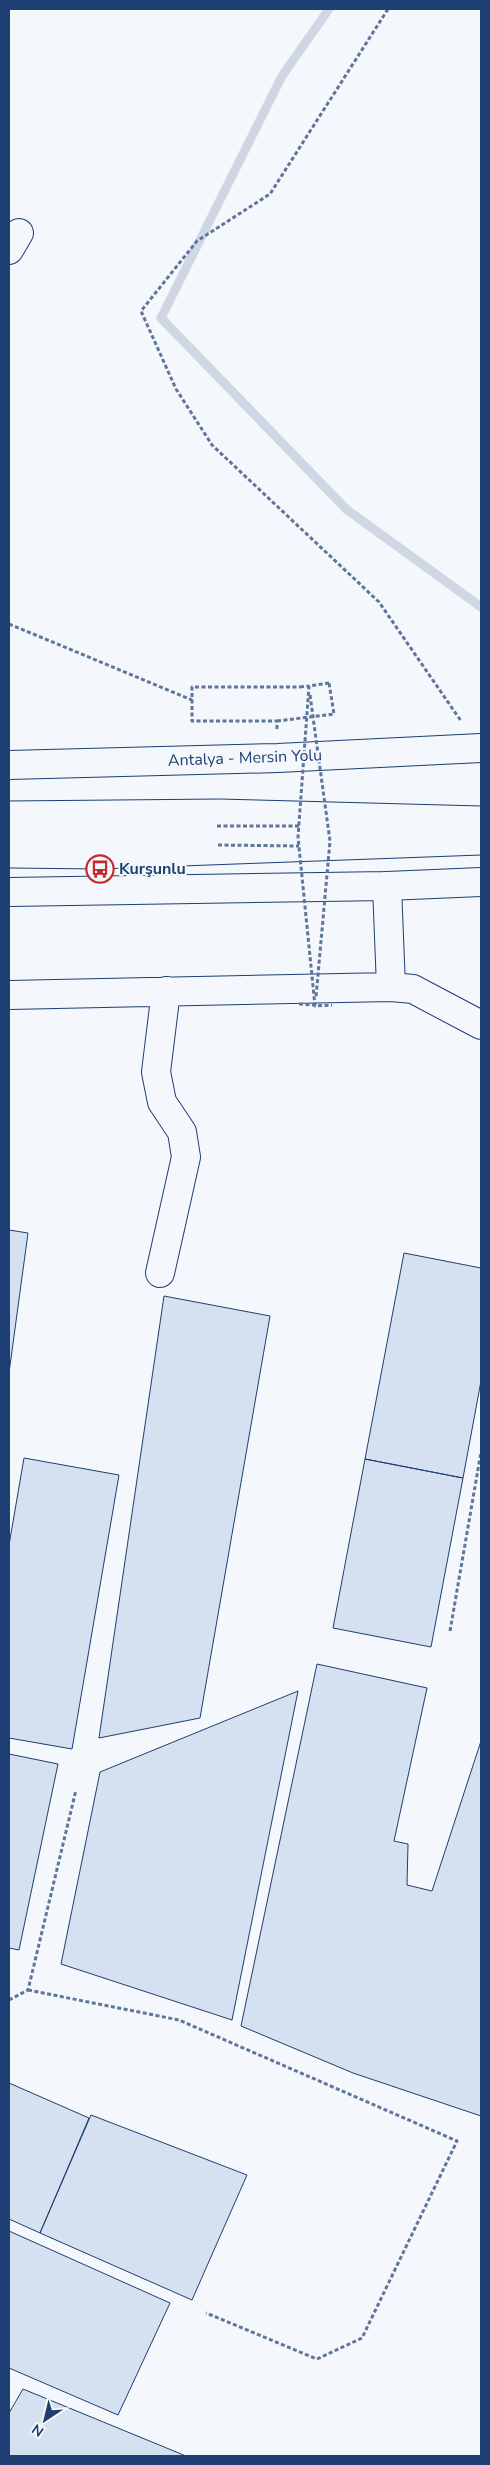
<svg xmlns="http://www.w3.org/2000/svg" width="490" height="2465" font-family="'Nunito Sans',sans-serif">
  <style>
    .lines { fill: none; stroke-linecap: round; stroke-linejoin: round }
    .stream { stroke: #cfd7e4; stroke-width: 9 }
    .building { fill: #d5e0f0; stroke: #1d3f73 }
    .minor-casing { stroke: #1d3f73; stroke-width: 30 }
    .highway-casing { stroke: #1d3f73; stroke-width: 30 }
    .path { stroke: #5e769c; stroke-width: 3; stroke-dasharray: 4 2.5; stroke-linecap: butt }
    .minor { stroke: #f4f7fb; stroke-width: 28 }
    .highway { stroke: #f4f7fb; stroke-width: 28 }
    .tram { stroke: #1d3f73; stroke-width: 1 }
    .path-bridge { stroke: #5e769c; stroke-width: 3; stroke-dasharray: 4 2.5; stroke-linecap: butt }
    .labels { text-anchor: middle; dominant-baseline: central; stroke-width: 4; stroke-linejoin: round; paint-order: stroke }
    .street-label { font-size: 16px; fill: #1d3f73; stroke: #f4f7fb }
    .poi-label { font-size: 16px; font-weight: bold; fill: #1d3f73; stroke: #f4f7fb; text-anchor: start }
  </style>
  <rect width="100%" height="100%" fill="#f4f7fb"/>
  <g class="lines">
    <path class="stream" d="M329,9L282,76L161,318L346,509L481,607"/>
  </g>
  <path class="building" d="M9,1230L28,1233L9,1373Z
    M404,1253L481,1268V1381L463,1478L365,1459Z
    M164,1296L270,1316L200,1718L99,1738Z
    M24,1458L119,1475L72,1749L9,1738V1545Z
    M365,1459L463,1478L431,1647L333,1628Z
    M317,1664L427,1688L394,1841L408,1844L407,1885L432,1891L481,1741V2116L353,2073L241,2026Z
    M298,1691L232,2020L61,1964L100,1772Z
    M9,1754L58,1764L19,1950L9,1948Z
    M9,2083L89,2118L40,2233L9,2219Z
    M91,2115L247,2175L192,2300L40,2233Z
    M9,2231L170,2303L118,2415L9,2368Z
    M23,2389L186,2456H9V2413Z"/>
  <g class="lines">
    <g class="minor-casing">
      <path id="minor" d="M9,250L19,233
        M387,886L391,987
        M9,995L391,987L413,989L481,1025
        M160,1273L186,1157L182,1132L162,1102L156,1072L166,991"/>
    </g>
    <g class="highway-casing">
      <path id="highway" d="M9,765L278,758L481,748
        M9,892L387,886L481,882"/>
    </g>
    <path class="path" d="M388,9L270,194L197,241L141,311L176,389L212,445L379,602L461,721
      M9,624L192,700
      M277,721L334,714L329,683
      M277,729V721H192V687H300
      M217,826H299
      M218,845L299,846
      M450,1631L481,1452
      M28,1990L179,2020L457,2141L362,2338L317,2359L206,2313
      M9,2000L28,1990L76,1790"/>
    <use href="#minor" class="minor"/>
    <use href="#highway" class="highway"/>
    <path class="tram" d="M9,801L220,799L481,806
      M9,868L100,869L481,855"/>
    <path class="path-bridge" d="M329,683L309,686L298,837L315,1006L332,1005
      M300,687L309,686
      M310,695L330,841L316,997
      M299,1004L315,1005"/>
  </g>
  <defs>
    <g id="bus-ring" transform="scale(1.4375)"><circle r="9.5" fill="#f4f7fb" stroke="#c62828" stroke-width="1.5"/><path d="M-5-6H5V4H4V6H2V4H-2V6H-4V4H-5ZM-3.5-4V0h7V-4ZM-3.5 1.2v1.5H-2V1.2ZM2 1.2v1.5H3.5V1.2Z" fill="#c62828"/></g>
  </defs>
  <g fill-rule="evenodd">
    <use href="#bus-ring" x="100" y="869"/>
  </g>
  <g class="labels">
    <g class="street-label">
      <text transform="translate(245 758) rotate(-2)">Antalya - Mersin Yolu</text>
    </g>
    <g class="poi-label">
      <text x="119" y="869">Kurşunlu</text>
    </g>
  </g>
  <rect width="490" height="2465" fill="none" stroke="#1d3f73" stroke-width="20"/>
  <g transform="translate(45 2420) rotate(215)" stroke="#f4f7fb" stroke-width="4" paint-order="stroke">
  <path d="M0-4L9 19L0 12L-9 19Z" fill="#1d3f73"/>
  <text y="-8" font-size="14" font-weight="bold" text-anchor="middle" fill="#1d3f73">N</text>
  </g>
</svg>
